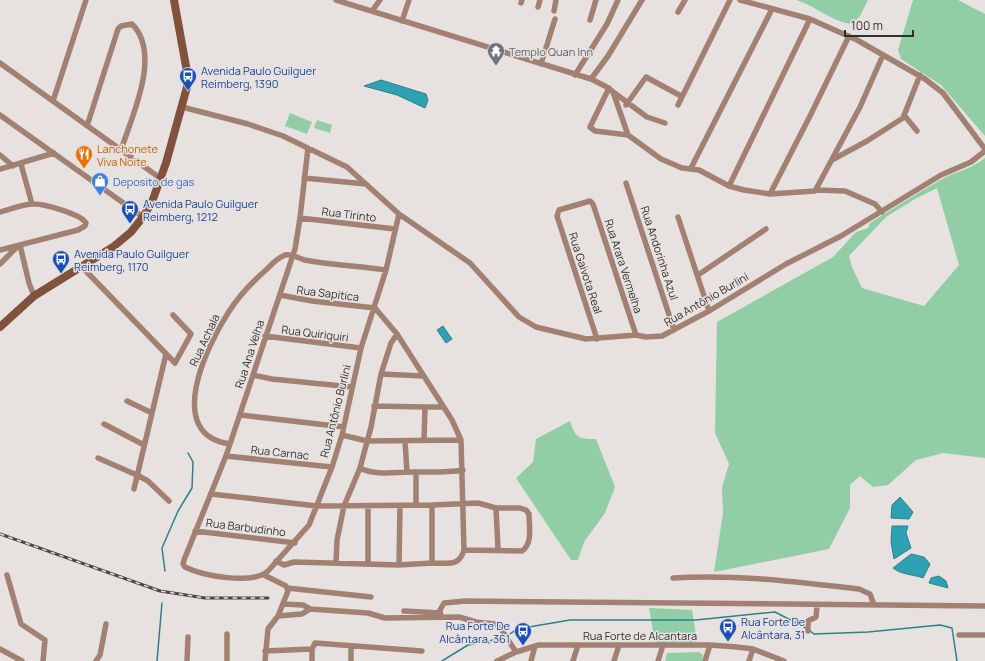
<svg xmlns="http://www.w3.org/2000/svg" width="985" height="661" font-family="Manrope,sans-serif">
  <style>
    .green { fill: #91cea5; fill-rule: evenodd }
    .water { fill: #2da2b3; stroke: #2e808b }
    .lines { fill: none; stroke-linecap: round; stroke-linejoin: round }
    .stream { stroke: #2e808b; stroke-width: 1.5 }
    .street { stroke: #a28172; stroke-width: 5.5 }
    .secondary { stroke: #80523d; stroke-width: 8 }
    .rail-casing { stroke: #494645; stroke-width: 3 }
    .rail { stroke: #e7e2e0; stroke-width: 1.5; stroke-dasharray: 4.5; stroke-linecap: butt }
    .labels { text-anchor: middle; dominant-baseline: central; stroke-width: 3; stroke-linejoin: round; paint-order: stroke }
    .worship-label { font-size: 11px; fill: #5b616d; stroke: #e7e2e0; text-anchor: start }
    .transit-label { font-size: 11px; fill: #164399; stroke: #e7e2e0; text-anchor: start }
    .food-label { font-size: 11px; fill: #c56008; stroke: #e7e2e0; text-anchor: start }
    .shop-label { font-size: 11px; fill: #366cbe; stroke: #e7e2e0; text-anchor: start }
    .street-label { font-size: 11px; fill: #312f2e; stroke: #e7e2e0 }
  </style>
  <rect width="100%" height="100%" fill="#e7e2e0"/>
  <path class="green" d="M796,0H868L860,16L853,24C831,22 816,6 796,0Z
    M913,0H958L985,14V136L941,85L901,59L898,50Z
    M290,113L312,122L307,134L285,126Z
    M317,120L332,125L330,133L314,128Z
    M985,158V458L943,453L916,460L888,485L873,487L860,476L850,485V508L829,549L714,572L723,513L722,487L729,464L715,433L717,322L833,257L856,232L868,228L870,223C894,208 919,192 944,178C958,171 973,168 985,158ZM937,188L959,265L924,306L862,288L852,267L849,256L886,217L915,199Z
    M570,421C576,438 578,439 596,439L615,487L605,513L584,542L578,560H571L516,478L533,462L536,439Z
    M649,608L692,610L697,642L655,643Z
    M699,652L703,655L702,661H665L667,653Z"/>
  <path class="water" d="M381,80L426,94L428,100L425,108L397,95L364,86Z
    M443,326L452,339L446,343L437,330Z
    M900,497L913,512L909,519L891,518L892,505Z
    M892,526H908L906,533L911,548L894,559L891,542Z
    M911,554L924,557L930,564L923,578C912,574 902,575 893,568Z
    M939,576L946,581L948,588L929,583L931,578Z"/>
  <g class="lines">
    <path class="stream" d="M165,571L162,548L178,511L192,488L193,462L188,453
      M809,630L814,634L868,632L940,625L952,628L957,661
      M507,636L517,629L570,620H696L775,612L806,628
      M157,661L162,603
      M442,661L468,645L504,638"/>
    <path class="street" d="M336,0L591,79L605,86L647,117L665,123
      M740,0L810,19L857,40L925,79L943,93L985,149
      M521,3L522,0
      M538,7L540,0
      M372,11L380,0
      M554,11L556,0
      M678,12L685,0
      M590,20L596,0
      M402,21L409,0
      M0,63L160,178
      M541,64L555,19
      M575,75L607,24L618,0
      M591,79L608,56L642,0
      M609,88L590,127L595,131L628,135
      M613,92L628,135L661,159L682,168L699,170L729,186L744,190L770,194L815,191L860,107L883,55
      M53,101L86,0
      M626,105L646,77L681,96
      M678,105L730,0
      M182,107L248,124L283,136L347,167L399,214L470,263L519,317L536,327L586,339L636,335L646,337L662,336L709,311L786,264L841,236L941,175L971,162L985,151
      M0,115L143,217
      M904,115L917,131
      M87,126L118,29L121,26L132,24C162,54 132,116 121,150
      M308,148L300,218L295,249L226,456L184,560L183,564L185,567C203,576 252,585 268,571L309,525L332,467L342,435L361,348L386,270L399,214
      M0,155L13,166
      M832,160L867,141L903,118L920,75
      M21,164L32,204
      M691,168L772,9
      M0,169L54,153
      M304,178L366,184
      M626,183L674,330
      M729,186L810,19
      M816,190L845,191L875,204L882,212
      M770,194L811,114L849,36
      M0,212C11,209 23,204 34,204C44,204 81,214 86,223L85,226L78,230L0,250
      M678,217L709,311
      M300,218L395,229
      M20,245L29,283L34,296
      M0,264L17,247
      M81,266L175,363L191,334L173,315
      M698,275L766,229
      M280,295L312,301L375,308L397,334
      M265,336L361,348
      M597,339L557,216L559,210L590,201L593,204L636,335
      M381,374L423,376
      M253,375L272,379L352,387
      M127,401L152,413
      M374,406L425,407
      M240,415L344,427
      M104,424L144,445
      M342,435L367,441L461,440
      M405,441L407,472
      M424,441L425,407H443
      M230,444C164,435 206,347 228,313C238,297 252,282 266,270C271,265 277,258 285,255C293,253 297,258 305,260C331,265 359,266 386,270
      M226,456L332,467
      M98,458L139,476L148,481L169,501
      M360,468C376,476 395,472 413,472C430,472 446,473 463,470
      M134,489L166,354
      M211,494L317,506L432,505
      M416,505V472
      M496,508L498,549
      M195,531L295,543
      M276,561L284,565L294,562L399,565L432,563V505L478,503L496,508H520L526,510L529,514C529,525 533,544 522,551L464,550
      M336,563L337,540L344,506L360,468L371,427L381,374L391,343L397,334L452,420L461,440L464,550C459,567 448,563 432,563
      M368,563V506
      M399,565L400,506
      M7,575L21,624L45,640L43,661
      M264,575L286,586L288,591L278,616L268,629L265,661
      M673,578C736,574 797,582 859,589L870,594L874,605
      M287,588L371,597
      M284,604L303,605L310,609L368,613L385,618L459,617L476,622L495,624L501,629L516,652
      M404,611L440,613
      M278,616L302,614L310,609
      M441,617L440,610L444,603L466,601L985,606
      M808,631V621L816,617L817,606
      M959,635H985
      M0,649L22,661
      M265,651L312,649
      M96,661L100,655L106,624
      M187,661L188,637
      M227,661V634
      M312,661V649L315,643L422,651
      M351,661V646
      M497,661L516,652L539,645H710L737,647L753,649L784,661
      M531,661L535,646
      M573,661L578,645
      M614,661L619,645
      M658,661L663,645
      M705,661L710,645
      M749,661L753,649"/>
    <path class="secondary" d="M0,327L34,296L113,247L131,232L143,217L152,202L166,163L187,87V72L174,0"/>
    <g class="rail-casing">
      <path id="rail" d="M0,534L160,591L205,598H268"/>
    </g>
    <use href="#rail" class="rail"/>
  </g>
  <defs>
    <g id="temple-pin" transform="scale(0.9)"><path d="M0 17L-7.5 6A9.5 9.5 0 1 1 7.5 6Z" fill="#6b7280" stroke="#e7e2e0"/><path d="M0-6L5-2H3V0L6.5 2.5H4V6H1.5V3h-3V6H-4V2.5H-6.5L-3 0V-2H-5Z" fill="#fff"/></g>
    <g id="bus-pin" transform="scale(0.9)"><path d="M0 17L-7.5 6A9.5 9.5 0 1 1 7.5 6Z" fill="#1a4fb4" stroke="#e7e2e0"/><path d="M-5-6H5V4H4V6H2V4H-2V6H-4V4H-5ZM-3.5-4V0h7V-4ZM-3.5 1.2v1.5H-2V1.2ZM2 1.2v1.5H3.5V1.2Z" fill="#fff"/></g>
    <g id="restaurant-pin" transform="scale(0.9)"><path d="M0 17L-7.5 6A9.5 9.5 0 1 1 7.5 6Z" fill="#e8710a" stroke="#e7e2e0"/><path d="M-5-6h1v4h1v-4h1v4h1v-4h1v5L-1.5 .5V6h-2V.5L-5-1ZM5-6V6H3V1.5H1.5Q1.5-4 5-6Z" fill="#fff"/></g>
    <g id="shop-pin" transform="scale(0.9)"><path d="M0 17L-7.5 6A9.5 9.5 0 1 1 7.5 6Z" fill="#3f7fe0" stroke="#e7e2e0"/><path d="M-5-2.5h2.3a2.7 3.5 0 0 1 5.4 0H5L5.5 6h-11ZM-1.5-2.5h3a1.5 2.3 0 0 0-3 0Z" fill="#fff"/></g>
  </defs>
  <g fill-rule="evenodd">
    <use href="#temple-pin" x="496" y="51"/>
    <use href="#bus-pin" x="188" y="76"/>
    <use href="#restaurant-pin" x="84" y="154"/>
    <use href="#shop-pin" x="100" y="181"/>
    <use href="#bus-pin" x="130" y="209"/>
    <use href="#bus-pin" x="61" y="259"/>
    <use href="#bus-pin" x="728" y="627"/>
    <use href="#bus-pin" x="523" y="631"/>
  </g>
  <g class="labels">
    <g class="worship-label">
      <text x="509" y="51">Templo Quan Inn</text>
    </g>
    <g class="transit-label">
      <text x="201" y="70">Avenida Paulo Guilguer<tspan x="201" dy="13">Reimberg, 1390</tspan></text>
      <text x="143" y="203">Avenida Paulo Guilguer<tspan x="143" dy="13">Reimberg, 1212</tspan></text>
      <text x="74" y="253">Avenida Paulo Guilguer<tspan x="74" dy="13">Reimberg, 1170</tspan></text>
      <text x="741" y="621">Rua Forte De<tspan x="741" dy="13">Alcântara, 31</tspan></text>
      <text x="510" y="625" text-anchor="end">Rua Forte De<tspan x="510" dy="13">Alcântara, 361</tspan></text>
    </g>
    <g class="food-label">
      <text x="97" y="148">Lanchonete<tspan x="97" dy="13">Viva Noite</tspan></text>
    </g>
    <g class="shop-label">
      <text x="113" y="181">Deposito de gas</text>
    </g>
    <g class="street-label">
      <text transform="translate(349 214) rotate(7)">Rua Tirinto</text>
      <text transform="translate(660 253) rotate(72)">Rua Andorinha Azul</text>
      <text transform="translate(624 266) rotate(72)">Rua Arara Vermelha</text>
      <text transform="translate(586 273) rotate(72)">Rua Gaivota Real</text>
      <text transform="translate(328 293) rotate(7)">Rua Sapitica</text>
      <text transform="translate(706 299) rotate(-30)">Rua Antônio Burlini</text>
      <text transform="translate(315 333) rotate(7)">Rua Quiriquiri</text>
      <text transform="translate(204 340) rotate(-65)">Rua Achala</text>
      <text transform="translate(249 354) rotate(-72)">Rua Ana Velha</text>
      <text transform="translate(335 411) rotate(-76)">Rua Antônio Burlini</text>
      <text transform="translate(280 452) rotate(6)">Rua Carnac</text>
      <text transform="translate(246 527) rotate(7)">Rua Barbudinho</text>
      <text x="640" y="635">Rua Forte de Alcantara</text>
    </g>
  </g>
  <path d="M845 30v6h68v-6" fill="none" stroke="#312f2e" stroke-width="2"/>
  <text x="851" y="30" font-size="12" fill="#312f2e" stroke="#e7e2e0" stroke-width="3" paint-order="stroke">100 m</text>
</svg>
